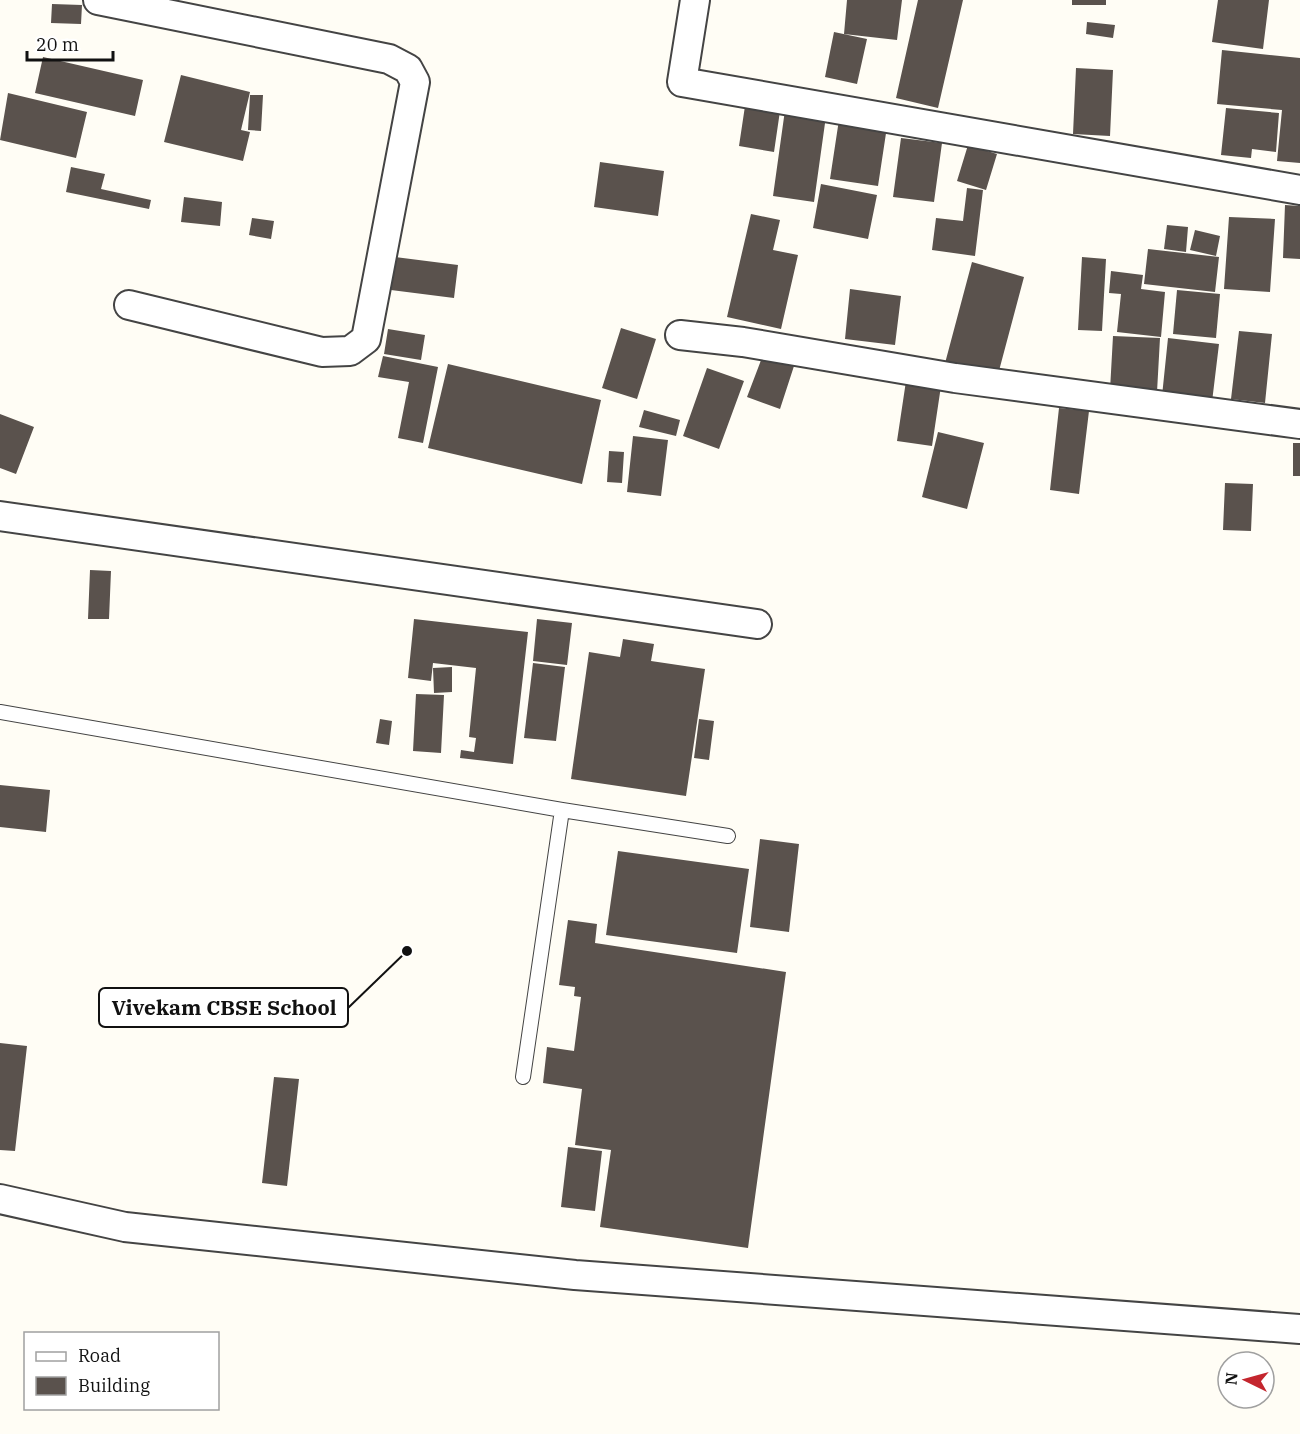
<svg xmlns="http://www.w3.org/2000/svg" width="1300" height="1434" font-family="'IBM Plex Serif',serif">
  <style>
    .building { fill: #5a524d }
    .lines { fill: none; stroke-linecap: round; stroke-linejoin: round }
    .lane-casing { stroke: #444; stroke-width: 16 }
    .street-casing { stroke: #444; stroke-width: 32 }
    .lane { stroke: #fff; stroke-width: 14 }
    .street { stroke: #fff; stroke-width: 28 }
    .leader { fill: none; stroke: #111; stroke-width: 2 }
    .callout-dot { fill: #111; stroke: #fff; stroke-width: 2 }
    .callout { fill: #fff; stroke: #111; stroke-width: 2 }
    .callout-label { font-size: 21px; text-anchor: middle; font-weight: bold; fill: #111 }
  </style>
  <rect width="100%" height="100%" fill="#fffdf5"/>
  <path class="building" d="M847,0H902L897,40L844,34Z
    M918,0H963L938,108L896,98Z
    M1072,0H1106V5H1072Z
    M1218,0H1269L1263,49L1212,42Z
    M52,4L82,5L81,24L51,23Z
    M1087,22L1115,25L1113,38L1086,34Z
    M834,32L867,39L857,84L825,77Z
    M1222,50L1300,58V163L1277,161L1282,110L1217,104Z
    M43,57L143,80L135,116L35,93Z
    M1076,68L1113,70L1110,136L1073,134Z
    M181,75L250,92L241,130L250,132L243,161L164,142Z
    M8,93L87,112L76,158L0,140Z
    M250,95H263L261,131L248,130Z
    M745,106L780,111L774,152L739,146Z
    M1226,108L1279,113L1276,152L1252,149L1251,158L1221,155Z
    M785,110L826,116L814,202L773,196Z
    M840,113L888,120L878,186L830,179Z
    M901,138L942,143L934,202L893,197Z
    M968,145L997,154L986,190L957,181Z
    M600,162L664,171L658,216L594,207Z
    M71,167L105,174L101,189L151,200L149,209L66,192Z
    M821,184L877,195L868,239L813,228Z
    M967,188L983,190L975,256L932,250L936,218L963,221Z
    M184,197L222,202L220,226L181,222Z
    M1285,205L1300,206V259L1283,258Z
    M751,214L780,220L773,250L798,255L781,329L727,317Z
    M1229,217L1275,219L1270,292L1224,289Z
    M252,218L274,221L271,239L249,235Z
    M1167,225L1188,227L1186,252L1164,249Z
    M1195,230L1220,236L1216,256L1190,250Z
    M1148,249L1219,257L1215,292L1144,284Z
    M395,257L458,265L454,298L391,290Z
    M1082,257L1106,259L1102,331L1078,330Z
    M972,262L1024,277L996,382L944,367Z
    M1111,271L1143,275L1141,289L1165,292L1161,337L1117,332L1121,294L1109,293Z
    M850,289L901,296L895,345L845,339Z
    M1177,290L1220,294L1216,338L1173,334Z
    M621,328L656,339L637,399L602,388Z
    M388,329L425,335L421,360L384,354Z
    M1239,331L1272,334L1265,403L1231,399Z
    M1113,336L1160,338L1157,392L1110,390Z
    M1168,338L1219,344L1212,402L1162,396Z
    M763,355L794,366L780,409L747,397Z
    M383,356L438,367L423,443L398,438L409,382L378,377Z
    M448,364L601,400L582,484L428,448Z
    M707,368L744,381L719,449L683,436Z
    M906,381L941,386L932,446L897,441Z
    M1059,408L1089,411L1079,494L1050,490Z
    M644,410L680,420L676,436L639,427Z
    M0,414L34,427L16,474L0,468Z
    M938,432L984,443L967,509L922,497Z
    M633,436L668,440L661,496L627,492Z
    M1293,443H1300V476H1293Z
    M609,451L624,452L622,483L607,482Z
    M1225,483L1253,484L1251,531L1223,530Z
    M90,570L111,571L109,619H88Z
    M414,619L528,632L513,764L460,758L461,750L474,752L476,738L469,737L476,668L433,663L431,681L408,678Z
    M537,619L572,623L567,665L533,661Z
    M623,639L654,644L651,661L705,669L686,796L571,779L589,652L620,657Z
    M533,663L565,667L556,741L524,738Z
    M452,667V692L434,693L433,668Z
    M416,694L444,695L441,753L413,751Z
    M380,719L392,721L389,745L376,743Z
    M699,719L714,721L709,760L694,758Z
    M0,785L50,790L46,832L0,827Z
    M760,839L799,844L789,932L750,927Z
    M618,851L749,869L737,953L606,935Z
    M568,920L597,924L595,943L786,972L748,1248L600,1227L611,1150L575,1145L582,1089L543,1083L547,1047L574,1051L581,997L574,996L575,987L559,985Z
    M0,1043L27,1046L15,1151L0,1150Z
    M274,1077L299,1079L287,1186L262,1183Z
    M568,1147L602,1151L595,1211L561,1207Z"/>
  <g class="lines">
    <g class="lane-casing">
      <path id="lane" d="M0,712L562,810L728,836
        M523,1077L562,810"/>
    </g>
    <g class="street-casing">
      <path id="street" d="M98,0L389,59L408,69L415,82L366,339L350,351L322,352L129,305
        M695,0L682,82L1300,190
        M680,335L743,342L955,378L1300,424
        M0,516L757,624
        M0,1199L125,1227L575,1275L1300,1329"/>
    </g>
    <use href="#lane" class="lane"/>
    <use href="#street" class="street"/>
  </g>
  <path class="leader" d="M407 951L348 1008"/>
  <circle class="callout-dot" cx="407" cy="951" r="6"/>
  <rect class="callout" x="99" y="988" width="249" height="39" rx="6"/>
  <g class="callout-label">
    <text x="224" y="1015">Vivekam CBSE School</text>
  </g>
  <rect x="24" y="1332" width="195" height="78" fill="#ffffff" stroke="#a0a0a0" stroke-width="1.5"/>
  <rect x="36" y="1352" width="30" height="9" fill="#ffffff" stroke="#a0a0a0" stroke-width="1.5"/>
  <text x="78" y="1362" font-size="18" fill="#111111">Road</text>
  <rect x="36" y="1377" width="30" height="18" fill="#5a524d" stroke="#a0a0a0" stroke-width="1.5"/>
  <text x="78" y="1392" font-size="18" fill="#111111">Building</text>
  <g transform="translate(1246 1380) rotate(275)"><circle r="28" fill="#ffffff" stroke="#a0a0a0" stroke-width="1.5"/>
  <path d="M0-4.5L10 22L0 15L-10 22Z" fill="#c4262e"/>
  <text y="-9" font-size="16" font-weight="bold" text-anchor="middle" fill="#111111">N</text>
  </g>
  <path d="M27 51v9h86v-9" fill="none" stroke="#111111" stroke-width="3"/>
  <text x="36" y="51" font-size="18" fill="#111111" stroke="#ffffff" stroke-width="4.5" paint-order="stroke">20 m</text>
</svg>
